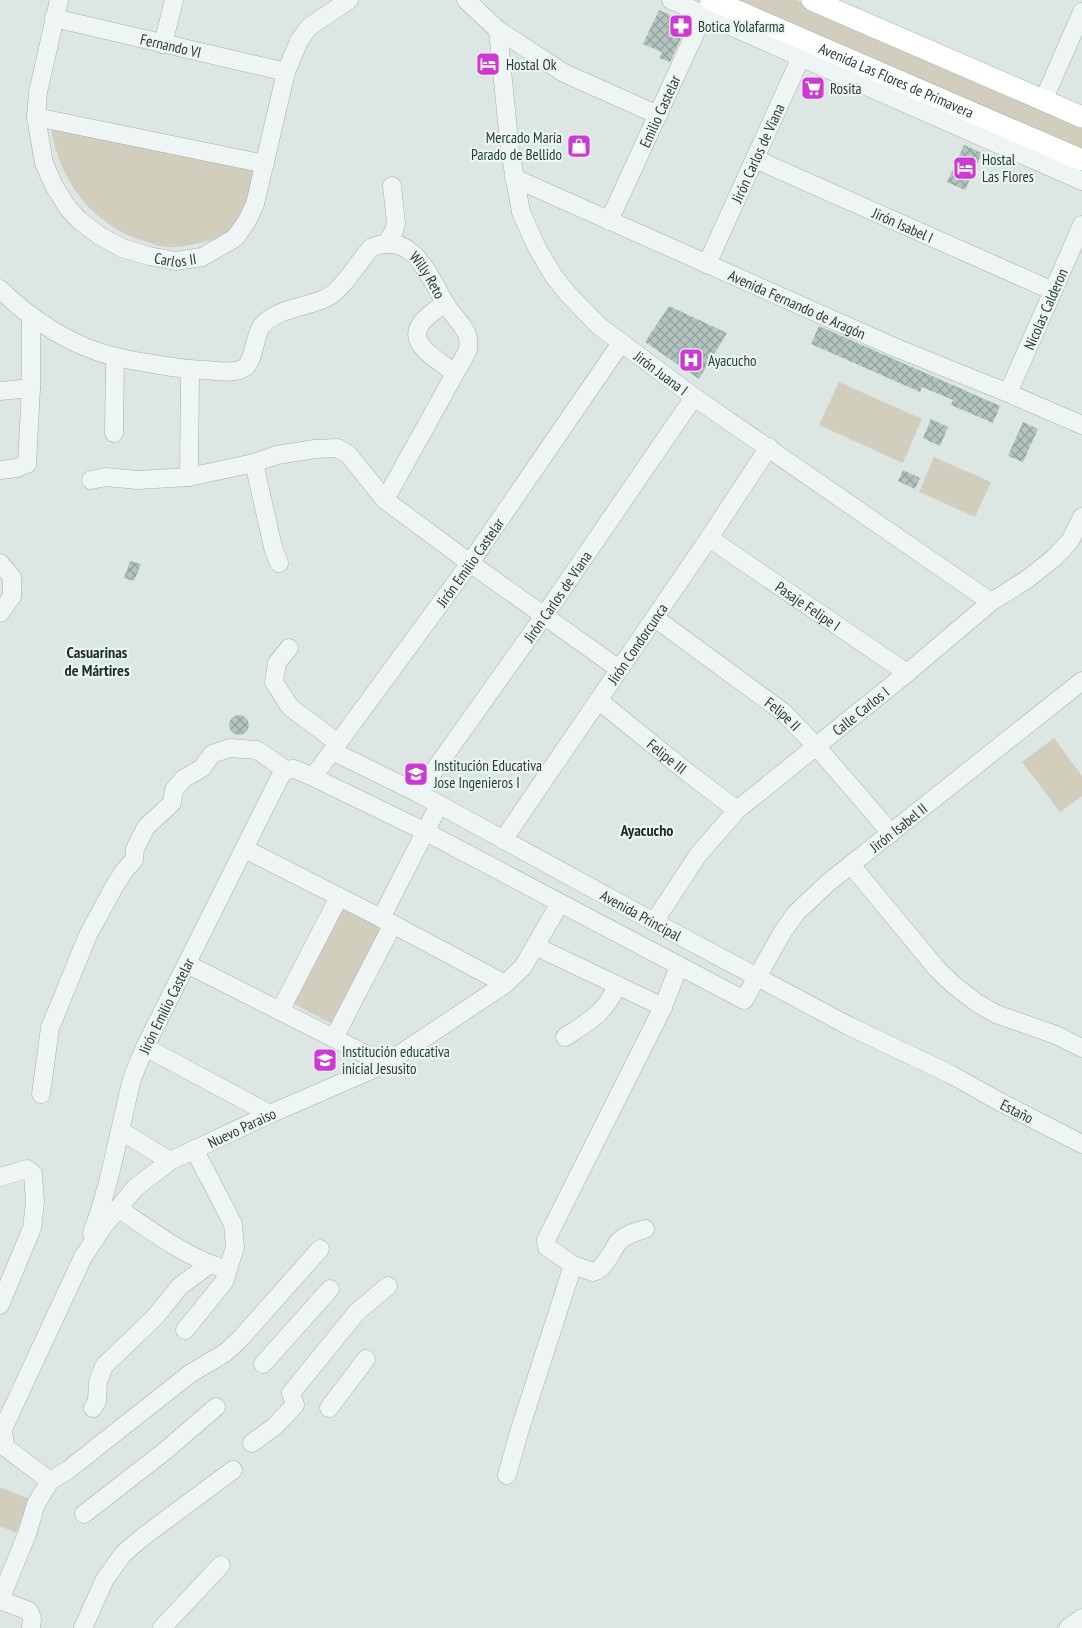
<svg xmlns="http://www.w3.org/2000/svg" width="1082" height="1628" font-family="'PT Sans Narrow',sans-serif">
  <style>
    .green { fill: #d1cebd }
    .building { fill: url(#building-cross-hatch) }
    .lines { fill: none; stroke-linecap: round; stroke-linejoin: round }
    .minor-casing { stroke: #a1b1ad; stroke-width: 19 }
    .major-casing { stroke: #9bb3ac; stroke-width: 22 }
    .minor { stroke: #eff5f4; stroke-width: 18 }
    .major { stroke: #fff; stroke-width: 21 }
    .labels { text-anchor: middle; dominant-baseline: central; stroke-width: 4.5; stroke-linejoin: round; paint-order: stroke }
    .poi-label { font-size: 15px; fill: #253e38; stroke: #ebf5f2; text-anchor: start }
    .street-label { font-size: 15px; fill: #253e38; stroke: #ebf5f2 }
    .neighbourhood-label { font-size: 16px; font-weight: bold; fill: #182e29; stroke: #ebf5f2 }
  </style>
  <defs>
    <pattern id="building-cross-hatch" width="8" height="8" patternUnits="userSpaceOnUse" patternTransform="scale(1.25)"><rect width="8" height="8" fill="#b3c4c0"/><path d="M0 0l8 8M0 8l8-8" fill="none" stroke="#91a19d"/></pattern>
  </defs>
  <rect width="100%" height="100%" fill="#dce7e4"/>
  <path class="green" d="M735,0H796L1082,124V154Z
    M50,123L256,168C255,178 255,189 252,198C251,203 247,207 244,211C231,230 226,237 204,242C192,245 178,248 166,247C160,247 153,244 147,242C92,227 57,178 50,123Z
    M839,382L922,419L903,463L819,425Z
    M934,457L991,482L975,517L919,492Z
    M1054,738L1082,776V796L1060,812L1022,762Z
    M344,901L386,925L334,1025L290,1002Z
    M0,1487L30,1499L16,1533L0,1526Z"/>
  <path class="building" d="M659,10L688,23L670,62L659,58L662,52L643,44Z
    M964,145L982,153L965,190L947,182Z
    M669,306L727,333L699,379L645,342Z
    M819,326L1000,406L993,423L951,405L953,400L922,387L920,392L811,344Z
    M931,419L948,427L940,446L923,438Z
    M1023,422L1038,429L1023,462L1008,456Z
    M903,470L920,478L915,489L898,481Z
    M130,561L141,564L134,581L124,578Z
    M229 725a10 10 0 1 1 20 0a10 10 0 1 1-20 0Z"/>
  <g class="lines">
    <g class="minor-casing">
      <g id="minor">
        <path id="s1" d="M59,0L38,92L36,117L44,163L54,186L68,208L79,220L100,236L122,248L149,256L176,261L202,257L235,238L247,221L255,204L286,72L299,41L309,27L349,0"/>
        <path d="M466,0L498,30L564,73L658,115"/>
        <path d="M671,0L1082,181"/>
        <path id="s2" d="M54,18L286,72"/>
        <path id="s3" d="M498,30L510,151L521,212L537,248L553,275L567,293L599,326L694,397L991,602"/>
        <path d="M163,44L174,0"/>
        <path d="M1043,101L1082,12"/>
        <path d="M36,117L265,164"/>
        <path id="s4" d="M755,159L1053,291"/>
        <path id="s5" d="M514,178L894,347L1008,393L1082,425"/>
        <path id="s6" d="M609,221L709,3"/>
        <path d="M386,244L394,231L396,223L392,186"/>
        <path id="s7" d="M707,264L806,46"/>
        <path id="s8" d="M0,289C31,320 73,347 116,357C129,360 141,362 154,364C171,367 188,370 206,370C217,371 234,374 244,368C254,362 254,338 261,327C273,309 308,307 326,298C344,289 357,263 371,248C412,229 429,276 445,303C451,314 465,325 468,338C469,341 468,347 468,350L385,500"/>
        <path d="M445,304C395,334 421,349 455,373"/>
        <path d="M0,391L31,388"/>
        <path id="s9" d="M1008,393L1082,225"/>
        <path d="M114,433L115,357"/>
        <path d="M254,463L273,547L279,563"/>
        <path d="M0,470L17,468L27,464L31,388V315"/>
        <path d="M189,477L190,370"/>
        <path d="M91,480L106,477L138,480L189,477L254,463L277,455L315,449L337,448L348,454L385,500L470,563L619,669"/>
        <path id="s10" d="M709,538L907,673"/>
        <path d="M0,563L12,577V596"/>
        <path d="M0,613L12,596"/>
        <path id="s11" d="M655,618L783,712L816,746L891,833"/>
        <path d="M289,648L277,663L274,682L290,707L338,743"/>
        <path id="s12" d="M598,700L687,772L737,810"/>
        <path id="s13" d="M332,751L418,793L654,922L849,1026L952,1075L1000,1102L1082,1144"/>
        <path id="s14" d="M286,770L294,769L313,777L426,832L744,1000L782,933L796,913L829,882L1082,681"/>
        <path id="s15" d="M313,777L470,563L621,343"/>
        <path id="s16" d="M418,793L544,616L694,397"/>
        <path id="s17" d="M503,840L709,538L769,447"/>
        <path d="M245,849L381,918L505,984"/>
        <path d="M851,865L938,970L955,986L977,1003L996,1014L1056,1035L1082,1048"/>
        <path d="M381,918L439,805"/>
        <path id="s18" d="M654,922L698,855L737,810L907,673L991,602L1026,580L1054,558L1070,541L1082,517"/>
        <path d="M535,946L663,1007"/>
        <path d="M187,964L385,1064"/>
        <path d="M280,1011L339,897"/>
        <path d="M565,1037C588,1022 606,1013 617,985"/>
        <path d="M334,1038L393,924"/>
        <path d="M145,1047L270,1114"/>
        <path d="M41,1094L50,1028L88,935L114,887L124,871L134,860L135,849L146,827L172,803L174,790L183,779L202,768L212,754L230,748L257,750L286,770"/>
        <path d="M121,1131L170,1161"/>
        <path d="M0,1177L27,1169L33,1174L35,1202L32,1228L0,1305"/>
        <path d="M118,1208C147,1228 186,1257 219,1267"/>
        <path d="M645,1229C636,1232 626,1234 619,1241C611,1251 606,1269 593,1272L573,1265L547,1247L546,1240L663,1007L679,966"/>
        <path id="s19" d="M92,1233C110,1185 118,1136 130,1087C133,1073 140,1060 145,1047L280,777L286,770"/>
        <path d="M185,1330L224,1282L235,1247L233,1224L194,1149"/>
        <path d="M263,1364L330,1289"/>
        <path d="M93,1408L97,1401L98,1382L104,1366L155,1317L180,1286L210,1264"/>
        <path d="M329,1408L366,1359"/>
        <path d="M252,1443L274,1427L295,1405L291,1393L357,1312L388,1286"/>
        <path d="M507,1475L520,1429L573,1265"/>
        <path id="s20" d="M50,1481L5,1447L3,1429L83,1257L103,1227L135,1188L170,1161L270,1114L385,1064L505,984L523,967L560,903"/>
        <path d="M84,1514L165,1451L216,1407"/>
        <path d="M31,1628L32,1619L29,1611L0,1600L27,1534L36,1504L50,1481L68,1470L191,1373L225,1353L240,1339L320,1249"/>
        <path d="M83,1628L105,1579L124,1553L144,1536L233,1470"/>
        <path d="M162,1628L221,1565"/>
        <path d="M1068,1628L1082,1618"/>
      </g>
    </g>
    <g class="major-casing">
      <g id="major">
        <path id="s21" d="M712,0L1082,160"/>
        <path d="M812,0L1082,117"/>
      </g>
    </g>
    <use href="#minor" class="minor"/>
    <use href="#major" class="major"/>
  </g>
  <defs>
    <g id="pharmacy-square" transform="scale(1.25)"><rect x="-9" y="-9" width="18" height="18" rx="4" fill="#ce39d4" stroke="#ebf5f2"/><path d="M-2-6h4v4h4v4h-4v4h-4v-4h-4v-4h4Z" fill="#fff"/></g>
    <g id="hotel-square" transform="scale(1.25)"><rect x="-9" y="-9" width="18" height="18" rx="4" fill="#ce39d4" stroke="#ebf5f2"/><path d="M-6-4.5h1.5V1H6V5H4.5V3h-9V5H-6ZM-4 0a1.8 1.8 0 1 1 3.6 0ZM.5 0V-2.5h3Q6-2.5 6 0Z" fill="#fff"/></g>
    <g id="supermarket-square" transform="scale(1.25)"><rect x="-9" y="-9" width="18" height="18" rx="4" fill="#ce39d4" stroke="#ebf5f2"/><path d="M-6-5.5h2.5l.6 2H6L4.5 2H-2.5L-4.4-4H-6ZM-1.5 3.2a1.3 1.3 0 1 0 .1 0ZM3 3.2a1.3 1.3 0 1 0 .1 0Z" fill="#fff"/></g>
    <g id="shop-square" transform="scale(1.25)"><rect x="-9" y="-9" width="18" height="18" rx="4" fill="#ce39d4" stroke="#ebf5f2"/><path d="M-5-2.5h2.3a2.7 3.5 0 0 1 5.4 0H5L5.5 6h-11ZM-1.5-2.5h3a1.5 2.3 0 0 0-3 0Z" fill="#fff"/></g>
    <g id="hospital-square" transform="scale(1.25)"><rect x="-9" y="-9" width="18" height="18" rx="4" fill="#ce39d4" stroke="#ebf5f2"/><path d="M-5-5h3v3.5h4V-5h3V5h-3V1.5h-4V5h-3Z" fill="#fff"/></g>
    <g id="school-square" transform="scale(1.25)"><rect x="-9" y="-9" width="18" height="18" rx="4" fill="#ce39d4" stroke="#ebf5f2"/><path d="M0-5L7-2L0 1L-7-2ZM-4 1L0 2.5L4 1V4Q0 6-4 4Z" fill="#fff"/></g>
  </defs>
  <g fill-rule="evenodd">
    <use href="#pharmacy-square" x="681" y="26"/>
    <use href="#hotel-square" x="488" y="64"/>
    <use href="#supermarket-square" x="813" y="88"/>
    <use href="#shop-square" x="579" y="146"/>
    <use href="#hotel-square" x="965" y="168"/>
    <use href="#hospital-square" x="691" y="360"/>
    <use href="#school-square" x="416" y="774"/>
    <use href="#school-square" x="325" y="1060"/>
  </g>
  <g class="labels">
    <g class="poi-label">
      <text x="698" y="26">Botica Yolafarma</text>
      <text x="506" y="64">Hostal Ok</text>
      <text x="830" y="88">Rosita</text>
      <text x="562" y="137" text-anchor="end">Mercado María<tspan x="562" dy="17">Parado de Bellido</tspan></text>
      <text x="982" y="159">Hostal<tspan x="982" dy="17">Las Flores</tspan></text>
      <text x="708" y="360">Ayacucho</text>
      <text x="434" y="765">Institución Educativa<tspan x="434" dy="17">Jose Ingenieros I</tspan></text>
      <text x="342" y="1051">Institución educativa<tspan x="342" dy="17">inicial Jesusito</tspan></text>
    </g>
    <g class="street-label">
      <text stroke="none"><textPath href="#s2" startOffset="120">Fernando VI</textPath></text>
      <text stroke="none"><textPath href="#s21" startOffset="201">Avenida Las Flores de Primavera</textPath></text>
      <text stroke="none"><textPath href="#s6" startOffset="121">Emilio Castelar</textPath></text>
      <text stroke="none"><textPath href="#s7" startOffset="122">Jirón Carlos de Viana</textPath></text>
      <text stroke="none"><textPath href="#s4" startOffset="162">Jirón Isabel I</textPath></text>
      <text stroke="none"><textPath href="#s1" startOffset="340">Carlos II</textPath></text>
      <text stroke="none"><textPath href="#s8" startOffset="522">Willy Reto</textPath></text>
      <text stroke="none"><textPath href="#s5" startOffset="310">Avenida Fernando de Aragón</textPath></text>
      <text stroke="none"><textPath href="#s9" startOffset="92">Nicolas Calderon</textPath></text>
      <text stroke="none"><textPath href="#s3" startOffset="401">Jirón Juana I</textPath></text>
      <text stroke="none"><textPath href="#s15" startOffset="266">Jirón Emilio Castelar</textPath></text>
      <text stroke="none"><textPath href="#s16" startOffset="241">Jirón Carlos de Viana</textPath></text>
      <text stroke="none"><textPath href="#s10" startOffset="120">Pasaje Felipe I</textPath></text>
      <text stroke="none"><textPath href="#s17" startOffset="238">Jirón Condorcunca</textPath></text>
      <text stroke="none"><textPath href="#s18" startOffset="298">Calle Carlos I</textPath></text>
      <text stroke="none"><textPath href="#s11" startOffset="160">Felipe II</textPath></text>
      <text stroke="none"><textPath href="#s12" startOffset="89">Felipe III</textPath></text>
      <text stroke="none"><textPath href="#s14" startOffset="749">Jirón Isabel II</textPath></text>
      <text stroke="none"><textPath href="#s13" startOffset="350">Avenida Principal</textPath></text>
      <text stroke="none"><textPath href="#s19" startOffset="240">Jirón Emilio Castelar</textPath></text>
      <text stroke="none"><textPath href="#s13" startOffset="774">Estaño</textPath></text>
      <text stroke="none"><textPath href="#s20" startOffset="474">Nuevo Paraiso</textPath></text>
    </g>
    <g class="neighbourhood-label">
      <text x="97" y="652">Casuarinas<tspan x="97" dy="18">de Mártires</tspan></text>
      <text x="647" y="830">Ayacucho</text>
    </g>
  </g>
</svg>
